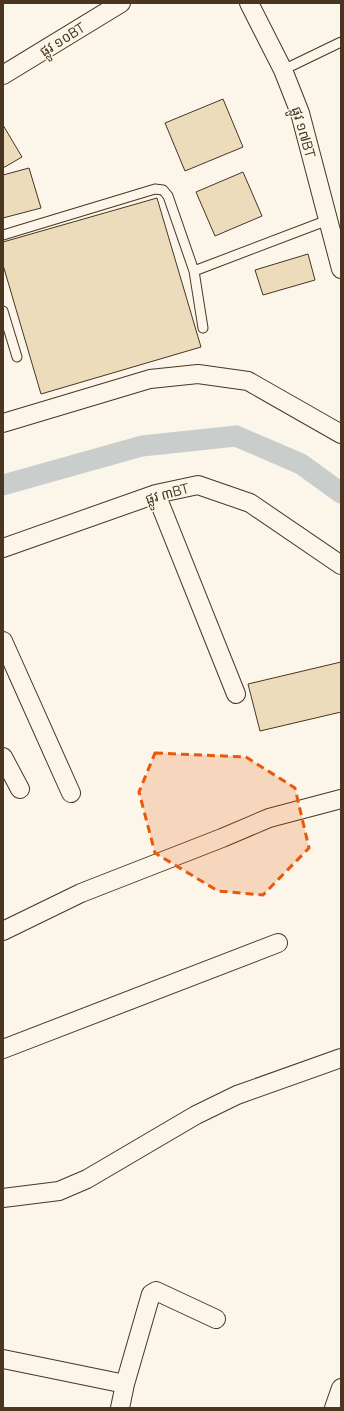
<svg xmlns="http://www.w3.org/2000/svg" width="344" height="1411" font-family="Manrope,'Noto Sans Khmer',sans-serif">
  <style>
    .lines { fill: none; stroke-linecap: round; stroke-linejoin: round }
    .canal { stroke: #c9cecd; stroke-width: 21 }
    .building { fill: #ecdcbc; stroke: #4a3520 }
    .lane-casing { stroke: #4a3520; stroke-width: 11 }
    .street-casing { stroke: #4a3520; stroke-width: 20 }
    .lane { stroke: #fbf6e9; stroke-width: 9 }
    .street { stroke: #fbf6e9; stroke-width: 18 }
    .marked { fill: #e8590c; fill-opacity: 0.2; stroke: #e8590c; stroke-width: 3; stroke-dasharray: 8 5; stroke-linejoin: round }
    .labels { text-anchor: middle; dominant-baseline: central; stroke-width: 3; stroke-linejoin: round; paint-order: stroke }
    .street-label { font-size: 14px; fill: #4a3520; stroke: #fbf6e9 }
  </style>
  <rect width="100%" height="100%" fill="#fbf6e9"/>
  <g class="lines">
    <path class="canal" d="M3,485L142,446L236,436L301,464L341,493"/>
  </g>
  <path class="building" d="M223,99L243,147L185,171L165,123Z
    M3,125L22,157L3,168Z
    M29,168L41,208L3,218V175Z
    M243,172L262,216L215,236L196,192Z
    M157,198L201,347L41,394L3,265V242Z
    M308,254L315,280L263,295L255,270Z
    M341,662V712L260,731L248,684Z"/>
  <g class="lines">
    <g class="lane-casing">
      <path id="lane" d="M283,70L341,42
        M3,235L155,189L163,190L168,196L194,271L203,328
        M194,271L328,220
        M3,311L17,357"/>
    </g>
    <g class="street-casing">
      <path id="street" d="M249,3L283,70L300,113L341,269
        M3,75L121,3
        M3,423L150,379L198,374L248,381L341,434
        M156,494L236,694
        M3,548L156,494L198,485L250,503L341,565
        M3,641L71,793
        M3,757L20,789
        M3,931L81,893L222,838L269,818L341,799
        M3,1049L278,943
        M3,1198L59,1191L87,1179L196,1115L237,1095L341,1058
        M3,1359L125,1384
        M120,1408L125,1384L151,1294L156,1291L216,1319
        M334,1408L341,1388"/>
    </g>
    <use href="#lane" class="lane"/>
    <use href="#street" class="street"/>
  </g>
  <path class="marked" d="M155,753L246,757L295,788L309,848L263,895L218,891L155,853L139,792Z"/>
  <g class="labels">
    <g class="street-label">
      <text transform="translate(62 39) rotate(-32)">ផ្លូវ ១០BT</text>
      <text transform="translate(304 132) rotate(74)">ផ្លូវ ១៧BT</text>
      <text transform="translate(167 493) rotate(-15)">ផ្លូវ ៣BT</text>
    </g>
  </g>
  <rect width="344" height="1411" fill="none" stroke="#4a3520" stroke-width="8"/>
</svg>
